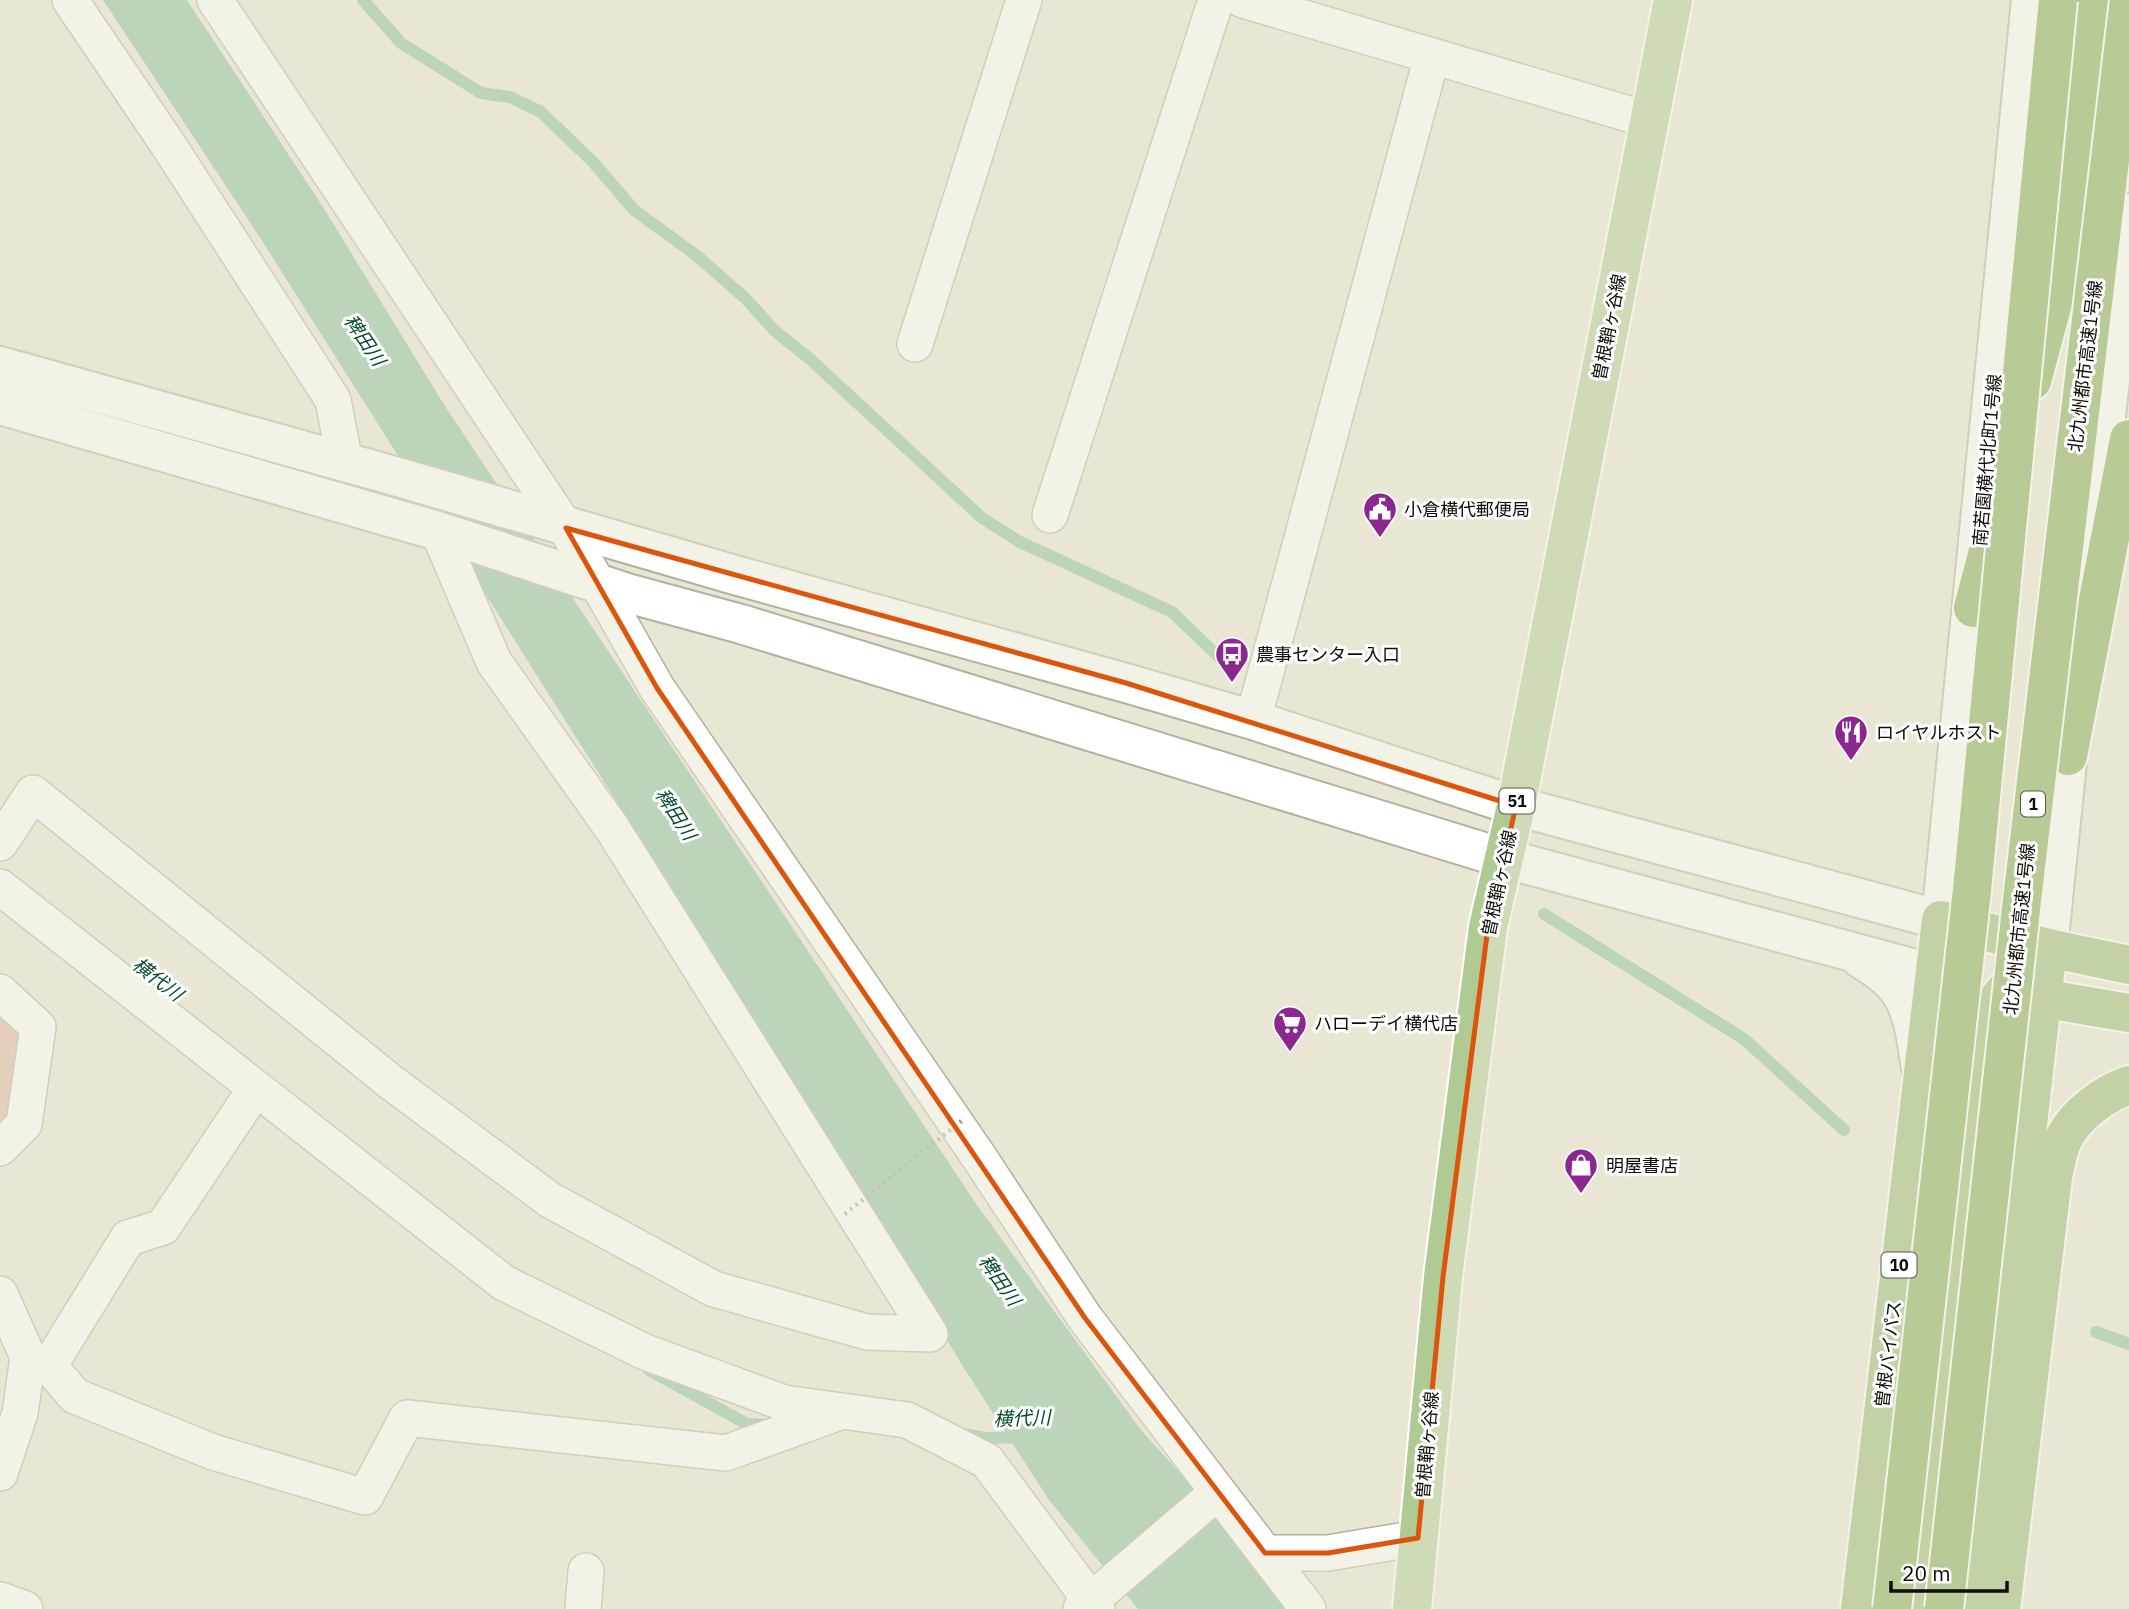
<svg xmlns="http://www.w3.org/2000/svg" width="2129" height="1609" font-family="'IBM Plex Sans','Noto Sans JP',sans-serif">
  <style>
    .green { fill: #dbb29d }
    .water { fill: #85bc9b }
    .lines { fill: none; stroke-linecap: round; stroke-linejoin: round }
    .stream { stroke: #85bc9b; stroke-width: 12 }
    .minor-casing { stroke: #b3b19e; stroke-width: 38 }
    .tertiary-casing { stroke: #b3b19e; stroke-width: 42 }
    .primary-casing { stroke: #fff; stroke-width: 42 }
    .trunk-casing { stroke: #fff; stroke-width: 42 }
    .motorway-casing { stroke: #fff; stroke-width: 42 }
    .minor { stroke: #fff; stroke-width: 35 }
    .tertiary { stroke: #fff; stroke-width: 38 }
    .primary { stroke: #b0ca93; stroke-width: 38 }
    .trunk { stroke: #96b86f; stroke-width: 38 }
    .motorway { stroke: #7ca74b; stroke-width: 38 }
    .motorway-bridge-casing { stroke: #fff; stroke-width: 42; stroke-linecap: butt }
    .path-bridge { stroke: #979687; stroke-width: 4.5; stroke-dasharray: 2 5; stroke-linecap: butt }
    .motorway-bridge { stroke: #7ca74b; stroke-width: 38 }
    .marked { fill: none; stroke: #dd550c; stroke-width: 5; stroke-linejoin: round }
    .labels { text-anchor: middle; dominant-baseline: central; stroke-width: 6; stroke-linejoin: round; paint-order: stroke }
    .shield { fill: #fff; stroke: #565651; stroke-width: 2 }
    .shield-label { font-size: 16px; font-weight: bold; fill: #0d0d07 }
    .street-label { font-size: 18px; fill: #0d0d07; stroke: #fff }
    .poi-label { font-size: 18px; fill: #0d0d07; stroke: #fff; text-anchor: start }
    .water-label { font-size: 19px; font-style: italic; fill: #034b2c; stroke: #fff }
  </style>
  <rect width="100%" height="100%" fill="#e9e7d3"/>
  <path class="green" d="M0,999L24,1026L15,1117L0,1132Z"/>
  <path class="water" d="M103,0H187L323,207L443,403L979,1208L1141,1430L1303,1609H1138L1049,1500L962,1365L761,1030L261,239Z"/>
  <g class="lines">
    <path class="stream" d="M363,0L401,43L481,93L510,97L541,112L594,163L634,210L696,255L746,299L775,331L810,359L981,517L1018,541L1172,612L1220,658
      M1544,914L1744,1039L1844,1130
      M2096,1332L2129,1344
      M649,1370L747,1424L770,1425
      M963,1434L985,1438L1025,1437"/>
    <g class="minor-casing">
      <path id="minor" d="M70,0L167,143L333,400L345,463
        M215,0L566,528L657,688L979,1157L1085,1318L1308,1609
        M1243,0L1649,120
        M915,344L1024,0
        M1050,515L1216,0
        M1253,720L1432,56
        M0,843L33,793L392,1083L550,1200L714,1289L867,1332L930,1334L612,828L494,662L438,531
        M0,887L504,1283L645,1352L784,1403L907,1420L987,1461L1097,1609
        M0,992L38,1027L24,1124L0,1148
        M0,1294L28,1357L20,1413L0,1473
        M28,1357L49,1366L128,1238L163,1227L256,1088
        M49,1366L75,1396L213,1452L365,1497L407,1418L726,1453L837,1413
        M1265,1553H1328L1418,1538
        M0,1600L25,1609
        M583,1609L586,1571
        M1081,1609L1218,1492"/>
    </g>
    <g class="tertiary-casing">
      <path id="tertiary" d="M0,366L391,475L735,575L1126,683L1253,720L1516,806L1941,920L2031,0
        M0,405L438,531L627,593L741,624L1503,858L1934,974
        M2089,565L2129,213
        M2048,948L2071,723
        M1860,958C1874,967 1889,976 1898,989C1914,1010 1917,1044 1921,1068"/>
    </g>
    <g class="primary-casing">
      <path id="primary" d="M1412,1609L1443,1277L1488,927L1516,806L1673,0"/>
    </g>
    <g class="trunk-casing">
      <path id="trunk" d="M2017,994L2129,1013
        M1860,1609L1941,920L2048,948L2129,965
        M1908,1609L1924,1532L1986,1032C1993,1003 2000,991 2024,975
        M1973,1609L2048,948
        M2001,1609L2053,1177C2056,1164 2058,1149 2064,1138C2076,1114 2104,1094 2129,1085"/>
    </g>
    <g class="motorway-casing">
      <path id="motorway" d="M2032,381L2061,273L2092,0
        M1973,608L1997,517
        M2068,756L2129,439"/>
    </g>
    <use href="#minor" class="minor"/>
    <use href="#tertiary" class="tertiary"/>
    <use href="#primary" class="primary"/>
    <use href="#trunk" class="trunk"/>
    <use href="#motorway" class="motorway"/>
    <g class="motorway-bridge-casing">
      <path id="motorway-bridge" d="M1892,1609L1972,890L2058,0
        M1944,1609L2022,900L2129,0"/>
    </g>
    <path class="path-bridge" d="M845,1214L964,1119"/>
    <use href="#motorway-bridge" class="motorway-bridge"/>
  </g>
  <path d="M0 0H2129V1609H0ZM566,528L1126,683L1516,806L1488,927L1443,1277L1418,1538L1328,1553H1265L1085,1318L657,688Z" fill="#e9e7d3" fill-opacity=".55" fill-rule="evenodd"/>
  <path class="marked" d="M566,528L1126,683L1516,806L1488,927L1443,1277L1418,1538L1328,1553H1265L1085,1318L657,688Z"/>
  <defs>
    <g id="civic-pin" transform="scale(1.75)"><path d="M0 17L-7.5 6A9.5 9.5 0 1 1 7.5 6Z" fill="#8b278f" stroke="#fff"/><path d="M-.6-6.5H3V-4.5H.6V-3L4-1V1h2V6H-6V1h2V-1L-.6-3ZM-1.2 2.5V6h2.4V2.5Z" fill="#fff"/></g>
    <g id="bus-pin" transform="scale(1.75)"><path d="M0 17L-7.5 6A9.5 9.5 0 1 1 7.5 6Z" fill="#8b278f" stroke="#fff"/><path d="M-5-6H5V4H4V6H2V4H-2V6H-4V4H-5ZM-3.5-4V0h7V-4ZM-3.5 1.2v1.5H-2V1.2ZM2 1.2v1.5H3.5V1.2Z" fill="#fff"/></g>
    <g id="restaurant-pin" transform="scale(1.75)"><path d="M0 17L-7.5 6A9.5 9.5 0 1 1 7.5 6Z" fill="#8b278f" stroke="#fff"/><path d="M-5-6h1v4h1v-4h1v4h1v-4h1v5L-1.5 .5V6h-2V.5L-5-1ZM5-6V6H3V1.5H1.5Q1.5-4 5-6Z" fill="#fff"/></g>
    <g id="supermarket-pin" transform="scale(1.75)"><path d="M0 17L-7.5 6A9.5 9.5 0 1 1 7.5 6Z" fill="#8b278f" stroke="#fff"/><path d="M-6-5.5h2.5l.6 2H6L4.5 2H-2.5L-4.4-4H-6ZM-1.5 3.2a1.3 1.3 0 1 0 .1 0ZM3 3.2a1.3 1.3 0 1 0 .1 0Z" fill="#fff"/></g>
    <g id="shop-pin" transform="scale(1.75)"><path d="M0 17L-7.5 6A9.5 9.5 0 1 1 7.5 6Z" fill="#8b278f" stroke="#fff"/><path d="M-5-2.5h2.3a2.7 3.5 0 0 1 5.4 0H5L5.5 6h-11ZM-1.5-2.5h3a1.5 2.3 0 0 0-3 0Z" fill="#fff"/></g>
  </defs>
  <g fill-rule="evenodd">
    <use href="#civic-pin" x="1380" y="509"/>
    <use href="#bus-pin" x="1232" y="654"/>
    <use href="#restaurant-pin" x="1851" y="732"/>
    <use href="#supermarket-pin" x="1290" y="1023"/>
    <use href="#shop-pin" x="1581" y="1165"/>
  </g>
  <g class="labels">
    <g class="shield">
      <rect x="1499.5" y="788.5" width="35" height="25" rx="5"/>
      <rect x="2021" y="791.5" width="24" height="25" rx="5"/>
      <rect x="1881.5" y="1252.5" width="35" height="25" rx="5"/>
    </g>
    <g class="shield-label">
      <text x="1517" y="801">51</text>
      <text x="2033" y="804">1</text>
      <text x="1899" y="1265">10</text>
    </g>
    <g class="street-label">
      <text transform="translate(1609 327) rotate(-79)">曽根鞘ヶ谷線</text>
      <text transform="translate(2085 366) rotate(-83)">北九州都市高速1号線</text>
      <text transform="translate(1987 460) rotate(-85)">南若園横代北町1号線</text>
      <text transform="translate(1499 883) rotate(-78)">曽根鞘ヶ谷線</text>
      <text transform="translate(2019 929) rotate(-84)">北九州都市高速1号線</text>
      <text transform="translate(1888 1354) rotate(-83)">曽根バイパス</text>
      <text transform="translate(1427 1445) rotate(-85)">曽根鞘ヶ谷線</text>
    </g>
    <g class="poi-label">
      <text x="1404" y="509">小倉横代郵便局</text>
      <text x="1256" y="654">農事センター入口</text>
      <text x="1876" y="732">ロイヤルホスト</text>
      <text x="1314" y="1023">ハローデイ横代店</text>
      <text x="1606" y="1165">明屋書店</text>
    </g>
    <g class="water-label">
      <text transform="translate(365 340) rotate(56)">稗田川</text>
      <text transform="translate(676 814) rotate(57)">稗田川</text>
      <text transform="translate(158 979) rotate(38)">横代川</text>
      <text transform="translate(1000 1280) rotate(55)">稗田川</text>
      <text transform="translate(1022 1418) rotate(-2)">横代川</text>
    </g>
  </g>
  <path d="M1891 1581v10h116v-10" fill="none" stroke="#0d0d07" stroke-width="3.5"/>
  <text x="1902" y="1581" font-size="21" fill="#0d0d07" stroke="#ffffff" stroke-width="5" paint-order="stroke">20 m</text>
</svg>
